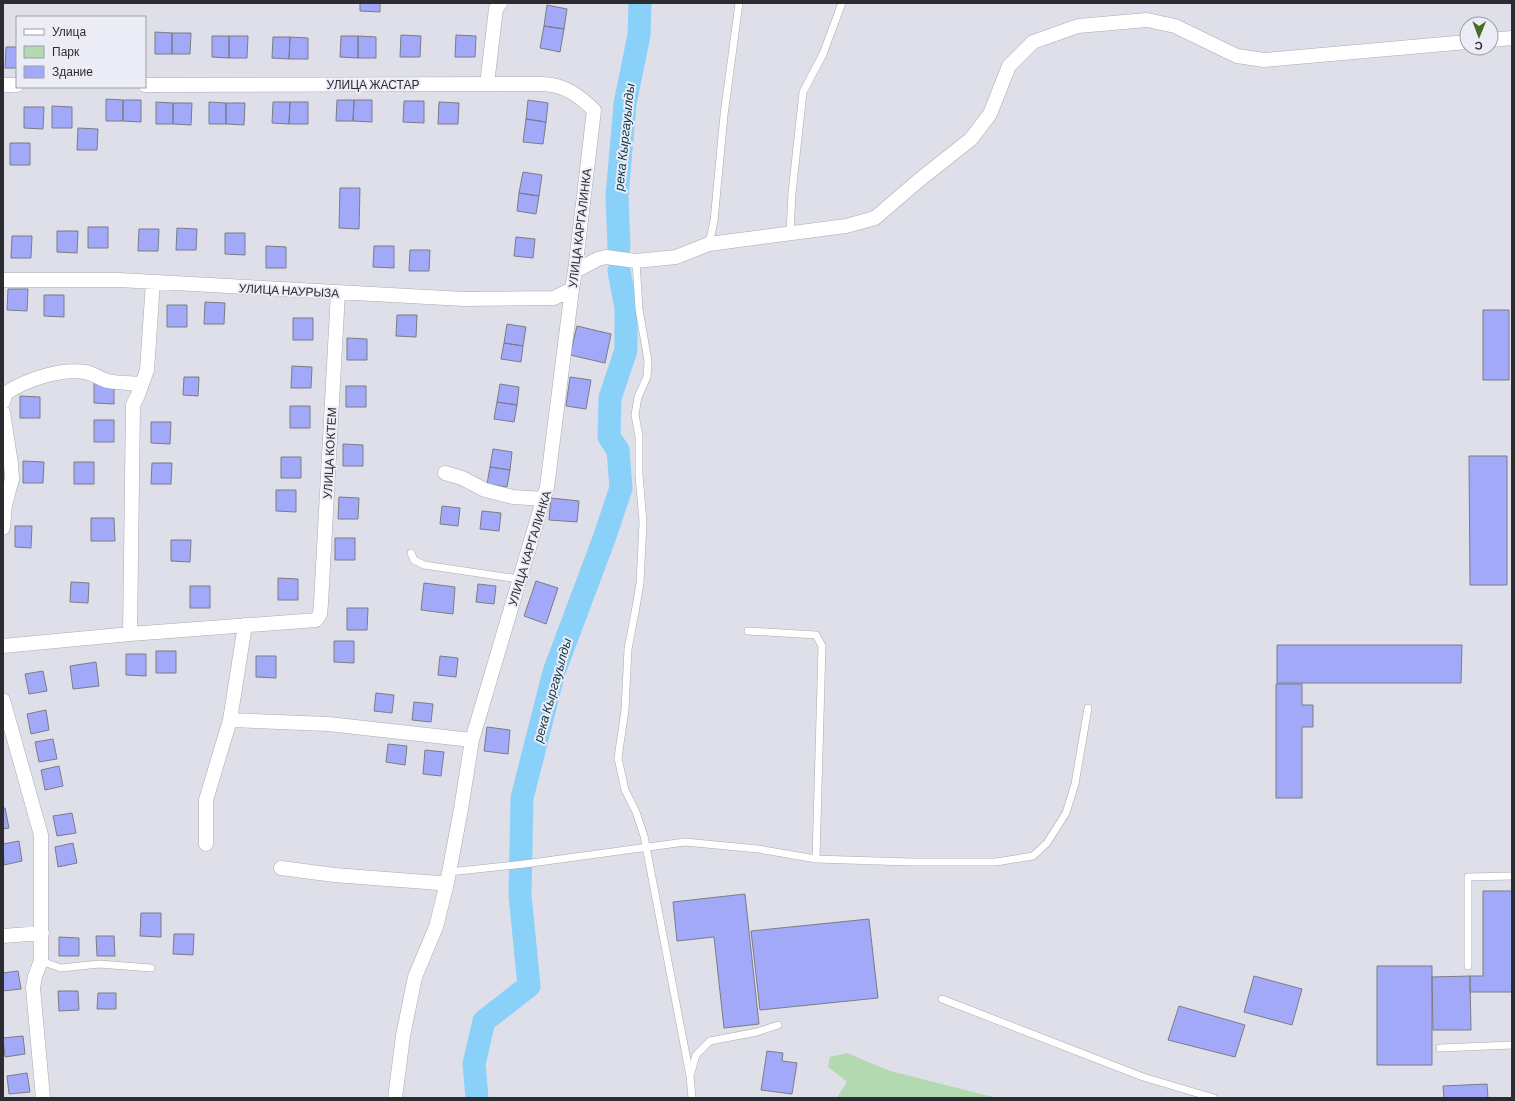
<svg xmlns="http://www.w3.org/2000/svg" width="1515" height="1101" font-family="Barlow,sans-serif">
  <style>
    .green { fill: #b3d9b0 }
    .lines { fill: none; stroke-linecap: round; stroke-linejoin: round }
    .river { stroke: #8ad1fa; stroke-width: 23 }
    .building { fill: #a3a9f9; stroke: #7b7c84 }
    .service-casing { stroke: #a9abb3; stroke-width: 8 }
    .minor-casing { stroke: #a9abb3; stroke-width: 15 }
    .service { stroke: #fff; stroke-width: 7 }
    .minor { stroke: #fff; stroke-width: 14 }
    .labels { text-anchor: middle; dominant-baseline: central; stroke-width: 4; stroke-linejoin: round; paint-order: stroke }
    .street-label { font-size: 12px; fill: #2c2c30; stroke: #ebecf5 }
    .water-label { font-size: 13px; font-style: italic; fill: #0a3449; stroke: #ebecf5 }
  </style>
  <rect width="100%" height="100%" fill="#dedfe8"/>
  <path class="green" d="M847,1053L890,1071L997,1098H839L838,1096L847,1082L840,1076L828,1067L830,1057Z"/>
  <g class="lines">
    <path class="river" d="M619,247L617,196L625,104L639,35L640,3
      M477,1098L474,1064L484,1021L529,986L520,895L522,798L554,672L605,536L621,488L618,450L609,437L610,398L626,350V308L619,271"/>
  </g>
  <path class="building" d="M360,3H380V12L360,11Z
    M547,5L567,9L564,29L544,26Z
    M544,26L564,29L560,52L540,48Z
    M155,32L172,33V54H155Z
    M172,33H191L190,54H172Z
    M401,35L421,36L420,57H400Z
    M456,35L476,36L475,57H455Z
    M212,36H229V58L212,57Z
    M229,36H248L247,58H229Z
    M341,36H358V58L340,57Z
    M358,36L376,37V58H358Z
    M273,37H290L289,59L272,58Z
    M290,37L308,38V59H289Z
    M6,47H17V68H5Z
    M106,99L123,100V121H106Z
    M123,100H141V122L123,121Z
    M337,100H354L353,121H336Z
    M354,100H372V122L353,121Z
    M528,100L548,103L546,122L526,119Z
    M404,101H424V123L403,122Z
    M156,102L173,103V124H156Z
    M209,102L226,103V124H209Z
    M273,102H290L289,124L272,123Z
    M290,102H308V124H289Z
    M439,102L459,103L458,124H438Z
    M173,103H192L191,125L173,124Z
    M226,103H245L244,125L226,124Z
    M52,106L72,107V128H52Z
    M24,107H44L43,129L24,128Z
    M526,119L546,122L543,144L523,142Z
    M78,128L98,129L97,150H77Z
    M10,143H30V165H10Z
    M523,172L542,175L539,196L519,193Z
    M340,188H360L359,229L339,228Z
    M519,193L539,196L536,214L517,211Z
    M88,227H108V248H88Z
    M177,228L197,229L196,250H176Z
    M139,229H159L158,251H138Z
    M57,231H78L77,253L57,252Z
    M225,233H245V255L225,254Z
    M12,236H32L31,258H11Z
    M516,237L535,239L533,258L514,256Z
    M266,246L286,247V268H266Z
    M374,246H394V268L373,267Z
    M410,250H430L429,271H409Z
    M8,289H28L27,311L7,310Z
    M44,295H64V317L44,316Z
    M205,302L225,303L224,324H204Z
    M167,305H187V327H167Z
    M1483,310H1509V380H1483Z
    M397,315H417L416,337L396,336Z
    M293,318H313V340H293Z
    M507,324L526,327L523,346L504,343Z
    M577,326L611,334L605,363L570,355Z
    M347,338L367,339V360H347Z
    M504,343L523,346L521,362L501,359Z
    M292,366L312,367L311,388H291Z
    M184,377H199L198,396L183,395Z
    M570,377L591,380L586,409L566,406Z
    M94,382H114V404L94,403Z
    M500,384L519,387L517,405L497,402Z
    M346,386H366V407H346Z
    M20,396L40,397V418H20Z
    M497,402L517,405L514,422L494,419Z
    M290,406H310V428H290Z
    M94,420H114V442H94Z
    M151,422H171L170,444L151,443Z
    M343,444L363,445V466H343Z
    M493,449L512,452L510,470L490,467Z
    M1469,456H1507V585H1470Z
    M281,457H301V478H281Z
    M23,461L44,462L43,483H23Z
    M74,462H94V484H74Z
    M152,463H172L171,484H151Z
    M490,467L510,470L507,487L487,484Z
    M276,490H296V512L276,511Z
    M339,497L359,498L358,519H338Z
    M551,498L579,501L577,522L549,520Z
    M442,506L460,508L458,526L440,524Z
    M482,511L501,513L499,531L480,529Z
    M91,518H114L115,541H91Z
    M15,526H32L31,548L15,547Z
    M335,538H355V560H335Z
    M171,540H191L190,562L171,561Z
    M278,578L298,579V600H278Z
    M536,581L558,588L546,624L524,616Z
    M71,582L89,583L88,603L70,602Z
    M424,583L455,587L453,614L421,610Z
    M478,584L496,586L494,604L476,602Z
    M190,586H210V608H190Z
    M347,608H368L367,630H347Z
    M334,641H354V663L334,662Z
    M1277,645H1462L1461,683H1277Z
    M156,651H176V673H156Z
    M126,654H146V676L126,675Z
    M256,656H276V678L256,677Z
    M440,656L458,658L456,677L438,675Z
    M96,662L99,686L73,689L70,666Z
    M43,671L47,691L29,694L25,674Z
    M1276,684H1302V705H1313V727H1302V798H1276Z
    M376,693L394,695L392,713L374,711Z
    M414,702L433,704L431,722L412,720Z
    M46,710L49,730L31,734L27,714Z
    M487,727L510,730L508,754L484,751Z
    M53,739L57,759L39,762L35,742Z
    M388,744L407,746L405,765L386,762Z
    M425,750L444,752L441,776L423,774Z
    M59,766L63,786L45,790L41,770Z
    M3,808H5L9,828L3,829Z
    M72,813L76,833L57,836L53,816Z
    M19,841L22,861L4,865L3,844Z
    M73,843L77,863L58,867L55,847Z
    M1483,891H1512V992H1470V976H1483Z
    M745,894L759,1024L724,1028L714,937L677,941L673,902Z
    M141,913H161V937L140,936Z
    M869,919L878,998L760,1010L751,931Z
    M174,934H194L193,955L173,954Z
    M96,936H114L115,956H97Z
    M59,937L79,938V956H59Z
    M1377,966H1432V1065H1377Z
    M18,971L21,989L3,991V973Z
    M1254,976L1302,989L1292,1025L1244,1012Z
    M1470,976L1471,1030H1433L1432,977Z
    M58,991H78L79,1010L59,1011Z
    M98,993H116V1009H97Z
    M1179,1006L1245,1025L1235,1057L1168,1040Z
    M23,1036L25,1054L5,1057L3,1038Z
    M767,1051L783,1053L782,1061L797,1063L792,1094L761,1090Z
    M27,1073L30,1092L9,1094L7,1076Z
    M1487,1084L1488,1098H1444L1443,1086Z"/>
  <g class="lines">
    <g class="service-casing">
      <path id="service" d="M790,233L792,193L803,92L823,54L842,3
        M709,244L714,221L724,115L739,3
        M636,261L639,309L648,361L647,377L638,397L635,415L639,436V475L643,522L640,583L636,607L628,649L625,710L618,758L625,790L636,812L644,836L690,1076
        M411,553L414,560L424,565L519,579
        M748,631L816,635L822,646L816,859
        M449,872L524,864L685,842L758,849L816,859L909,862H996L1033,856L1047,843L1066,813L1075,784L1088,708
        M41,961L61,968L99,964L151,968
        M1468,966V877L1512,876
        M942,999L1143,1077L1214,1098
        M1440,1048L1512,1045
        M692,1098L690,1076L696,1055L710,1041L757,1032L778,1025"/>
    </g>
    <g class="minor-casing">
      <path id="minor" d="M1491,40L1512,38
        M487,84L496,9L500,3
        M3,85H17
        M145,85L543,84C565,85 578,95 594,110L575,271L572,289L547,487L472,740L328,724L230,720
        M575,271L598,259L606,257L636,261L676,257L709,244L846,226L875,218L918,181L971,139L990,114L1009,66L1033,42L1078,26L1147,20L1175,26L1237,56L1264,60L1467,42
        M3,280H119L464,299L554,298L572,289
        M3,402L6,393C26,380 60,368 85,372C93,373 100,379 108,381C118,383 130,383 141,384
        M3,412L11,464L12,479L5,505L3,528
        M445,473L462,478L485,490L513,497L544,499
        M130,634L133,405L138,395L147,370L153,282
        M3,646L130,634L316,620L320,614L321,603L338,292
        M3,700L41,835V961L35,976L33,988L43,1098
        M206,844V800L230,720L245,625
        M281,868L334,875L439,883H447
        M3,936L42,933
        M395,1098L403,1036L415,977L436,927L447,883L461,809L472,740"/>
    </g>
    <use href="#service" class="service"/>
    <use href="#minor" class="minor"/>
  </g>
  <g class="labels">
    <g class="street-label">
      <text x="373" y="84">УЛИЦА ЖАСТАР</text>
      <text transform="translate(579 228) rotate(-83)">УЛИЦА КАРГАЛИНКА</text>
      <text transform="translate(289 290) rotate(3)">УЛИЦА НАУРЫЗА</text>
      <text transform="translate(329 453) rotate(-87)">УЛИЦА КОКТЕМ</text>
      <text transform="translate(529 548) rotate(-73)">УЛИЦА КАРГАЛИНКА</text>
    </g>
    <g class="water-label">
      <text transform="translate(624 137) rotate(-84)">река Кыргауылды</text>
      <text transform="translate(552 690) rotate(-74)">река Кыргауылды</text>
    </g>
  </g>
  <rect width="1515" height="1101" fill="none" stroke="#2c2c30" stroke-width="8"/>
  <rect x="16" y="16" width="130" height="72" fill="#ebecf5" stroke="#9f9fa6"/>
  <rect x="24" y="29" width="20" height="6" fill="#ffffff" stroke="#9f9fa6"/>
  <text x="52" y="36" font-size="12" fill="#2c2c30">Улица</text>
  <rect x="24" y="46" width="20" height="12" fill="#b3d9b0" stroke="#9f9fa6"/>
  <text x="52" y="56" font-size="12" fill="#2c2c30">Парк</text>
  <rect x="24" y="66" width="20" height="12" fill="#a3a9f9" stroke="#9f9fa6"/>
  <text x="52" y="76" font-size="12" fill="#2c2c30">Здание</text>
  <g transform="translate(1479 36) rotate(181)"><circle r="19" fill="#ebecf5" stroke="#9f9fa6"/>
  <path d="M0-3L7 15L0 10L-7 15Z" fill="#4a6c24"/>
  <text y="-6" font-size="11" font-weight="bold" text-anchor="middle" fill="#2c2c30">С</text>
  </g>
</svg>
